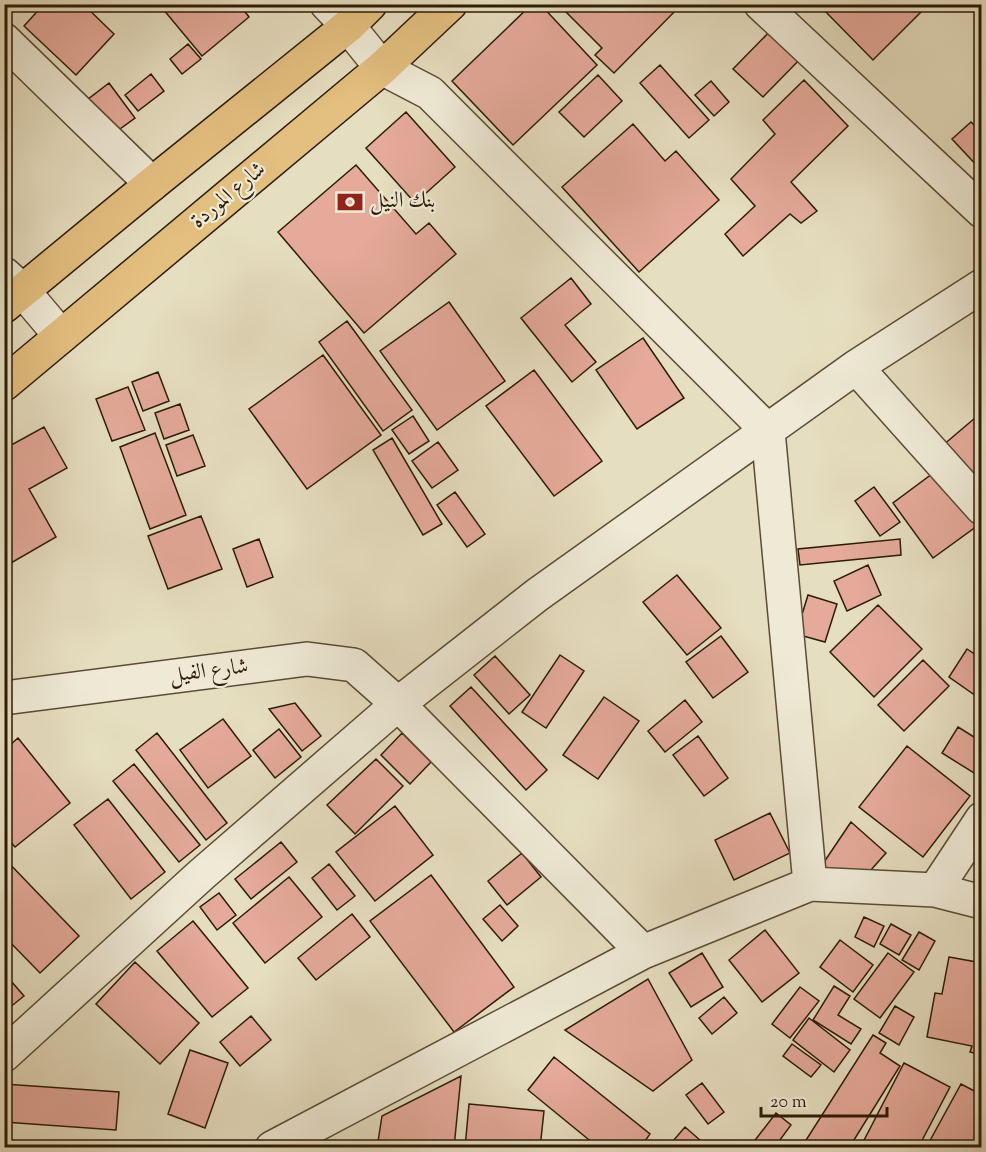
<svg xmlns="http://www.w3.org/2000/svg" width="986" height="1152" font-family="'Sorts Mill Goudy',Amiri,serif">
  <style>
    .building { fill: #e5aa9a; stroke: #2d1c07; stroke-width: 1.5 }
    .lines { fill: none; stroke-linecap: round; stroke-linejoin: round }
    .minor-casing { stroke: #5b4c35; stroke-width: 36 }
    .primary-casing { stroke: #2d1c07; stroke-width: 36 }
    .minor { stroke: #efead6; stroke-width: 33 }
    .primary { stroke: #e3bf80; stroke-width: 33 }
    .labels { text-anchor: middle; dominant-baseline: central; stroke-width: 4.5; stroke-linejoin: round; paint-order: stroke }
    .street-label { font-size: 22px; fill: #2d1c07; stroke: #efead6 }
    .poi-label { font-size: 22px; fill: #2d1c07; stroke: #efead6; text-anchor: start }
  </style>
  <rect width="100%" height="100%" fill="#e6dec0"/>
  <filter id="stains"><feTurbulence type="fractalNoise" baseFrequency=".00333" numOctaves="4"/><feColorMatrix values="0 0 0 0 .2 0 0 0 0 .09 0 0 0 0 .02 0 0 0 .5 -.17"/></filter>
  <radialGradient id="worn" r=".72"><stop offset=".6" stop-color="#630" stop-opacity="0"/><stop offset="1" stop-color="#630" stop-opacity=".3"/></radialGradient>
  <path class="building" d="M44,4H83L114,34L76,75L24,26Z
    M168,4H239L249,17L202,56L163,9Z
    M532,4H540L597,65L513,145L452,81Z
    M558,4H682L614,73L595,55L602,48Z
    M824,4H929L873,60L821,7Z
    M776,25L805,54L763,97L733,69Z
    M188,44L201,59L182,74L170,59Z
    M660,65L709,120L689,138L640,83Z
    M151,74L164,91L138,111L125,95Z
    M598,75L622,101L584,137L559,112Z
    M804,80L848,126L791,182L817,211L801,223L790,214L743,256L725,234L755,206L731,179L775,134L763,120Z
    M711,81L729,102L714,116L695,95Z
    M109,83L135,118L113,134L87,100Z
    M406,112L455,167L415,203L366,148Z
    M971,122L982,133V171L952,139Z
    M633,124L665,161L676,151L719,200L639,272L562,187Z
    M356,165L416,234L429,223L456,254L364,333L278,232Z
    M571,278L591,304L565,325L596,362L572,382L521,318Z
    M449,302L505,381L437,430L380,351Z
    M347,321L412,410L383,431L319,342Z
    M643,338L684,398L637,429L596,370Z
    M323,355L381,435L307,489L249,409Z
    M534,370L602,461L554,496L486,406Z
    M158,372L169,401L143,411L132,382Z
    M128,387L145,430L112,441L96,399Z
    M180,404L189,430L164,439L155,413Z
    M982,412V492L942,446Z
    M413,416L429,441L409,454L392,430Z
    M44,427L67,468L29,489L56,537L11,563L4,552V449Z
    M155,433L186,515L150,529L120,447Z
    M193,435L205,466L177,476L166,445Z
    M392,438L442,524L423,535L373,450Z
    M438,442L458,470L432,488L412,461Z
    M936,471L977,526L933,558L893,503Z
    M874,487L900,522L880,536L855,501Z
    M455,492L485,534L467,547L437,505Z
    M201,516L222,569L168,589L148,536Z
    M259,539L273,577L247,587L233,549Z
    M900,539L901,555L800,565L798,549Z
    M868,565L881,595L847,611L834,581Z
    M677,575L721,628L687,655L643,602Z
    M808,595L837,604L825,642L796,634Z
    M878,605L922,649L874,697L830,652Z
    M721,636L748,672L713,698L686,662Z
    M967,649L982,659V695L979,698L949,677Z
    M560,655L584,671L546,728L522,712Z
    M495,656L530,695L509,714L474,675Z
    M923,660L949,686L904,731L878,705Z
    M471,687L547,770L526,790L450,706Z
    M604,697L639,721L598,779L563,755Z
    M685,700L702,722L665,752L648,731Z
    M295,703L321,736L302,751L269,709Z
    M223,719L251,756L208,788L180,750Z
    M958,727L982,742V778L942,753Z
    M279,729L301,757L275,778L253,750Z
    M157,733L227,823L206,840L136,750Z
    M402,733L431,762L410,784L381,755Z
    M698,736L728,778L704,796L673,755Z
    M18,738L70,803L15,847L4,834V750Z
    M907,746L970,796L923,857L859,807Z
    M376,759L403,786L355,834L327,805Z
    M134,764L200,845L179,862L113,781Z
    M108,799L165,872L131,899L74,825Z
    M395,806L433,855L375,901L336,852Z
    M770,813L790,853L734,880L715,840Z
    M851,822L886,853L862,880L818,871Z
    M982,835V868L965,856Z
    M281,842L297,862L251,899L235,879Z
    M522,853L541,877L507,905L488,881Z
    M4,858L79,936L40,973L4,936Z
    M329,864L355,896L337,910L312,878Z
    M431,875L514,987L454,1032L370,921Z
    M289,877L322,917L265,963L233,923Z
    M219,893L236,915L217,930L200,907Z
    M500,905L518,926L502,941L483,919Z
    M352,914L370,937L316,980L298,958Z
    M864,917L884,926L874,947L855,937Z
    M193,921L248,988L212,1017L157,951Z
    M891,924L911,935L899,955L880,944Z
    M765,930L799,973L762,1002L729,960Z
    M919,932L935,941L919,970L902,960Z
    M840,940L873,965L853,992L820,967Z
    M702,953L723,987L691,1007L669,973Z
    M888,953L914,972L880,1018L854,999Z
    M949,957L982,963V1055L970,1052L972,1046L927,1037L935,993L942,994Z
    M135,962L199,1023L160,1064L96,1004Z
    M4,973L24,996L4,1012Z
    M648,979L692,1060L653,1091L565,1030Z
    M834,986L850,996L838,1015L861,1029L851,1044L813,1020Z
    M800,987L819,1001L790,1038L772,1024Z
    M724,997L737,1013L712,1034L699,1018Z
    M895,1006L914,1017L899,1045L879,1033Z
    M251,1016L271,1040L240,1066L220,1042Z
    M809,1018L850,1050L834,1072L793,1040Z
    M873,1035L886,1043L880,1053L900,1066L849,1148H801Z
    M792,1044L821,1065L811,1077L783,1056Z
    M190,1050L228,1063L205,1128L168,1114Z
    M554,1057L650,1134L640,1148H599L528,1090Z
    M904,1063L950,1087L918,1148H860Z
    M461,1076L454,1148H377L382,1116Z
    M702,1083L724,1112L708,1124L686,1095Z
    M4,1084L119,1092L116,1130L4,1122Z
    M961,1084L982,1095V1148H930L927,1146Z
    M469,1104L544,1111L540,1148H465Z
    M776,1113L791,1125L774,1148H749Z
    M685,1127L709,1148H667Z"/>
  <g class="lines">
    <g class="minor-casing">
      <path id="minor" d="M327,4L348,26L382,68L430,93L768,431L810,884
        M761,4L982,211
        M4,40L152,184
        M4,274L23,291L61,336
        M856,367L982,508
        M4,698L307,659L354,665L398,704L643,952
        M935,890L982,819
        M4,1055L201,875L398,704L537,595L856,367L982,286
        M272,1148L643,952L810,884L935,890L982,902"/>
    </g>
    <g class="primary-casing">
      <path id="primary" d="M4,306L152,184L348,26L370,4
        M4,384L382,68L450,4"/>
    </g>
    <use href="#minor" class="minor"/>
    <use href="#primary" class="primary"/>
  </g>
  <defs>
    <g id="bank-bare" transform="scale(2.07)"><path d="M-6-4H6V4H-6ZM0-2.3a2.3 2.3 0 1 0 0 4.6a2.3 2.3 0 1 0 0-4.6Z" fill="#8f2418" stroke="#efead6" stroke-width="2.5" paint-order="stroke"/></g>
  </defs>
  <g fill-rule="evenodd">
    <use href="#bank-bare" x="350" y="202"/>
  </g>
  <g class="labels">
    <g class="street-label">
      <text transform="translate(229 196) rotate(-40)">شارع الموردة</text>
      <text transform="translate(209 672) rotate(-7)">شارع الفيل</text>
    </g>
    <g class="poi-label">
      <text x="370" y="202">بنك النيل</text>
    </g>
  </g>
  <rect width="986" height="1152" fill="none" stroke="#e6dec0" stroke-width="24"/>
  <rect x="6" y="6" width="974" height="1140" fill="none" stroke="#2d1c07" stroke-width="3"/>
  <rect x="12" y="12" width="962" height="1128" fill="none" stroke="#2d1c07" stroke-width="1.5"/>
  <path d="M761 1107v9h126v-9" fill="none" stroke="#2d1c07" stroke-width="3"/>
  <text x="770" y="1107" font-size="18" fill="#2d1c07" stroke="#efead6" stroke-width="4.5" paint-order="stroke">20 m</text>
  <rect width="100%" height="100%" filter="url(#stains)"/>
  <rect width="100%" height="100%" fill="url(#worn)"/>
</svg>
